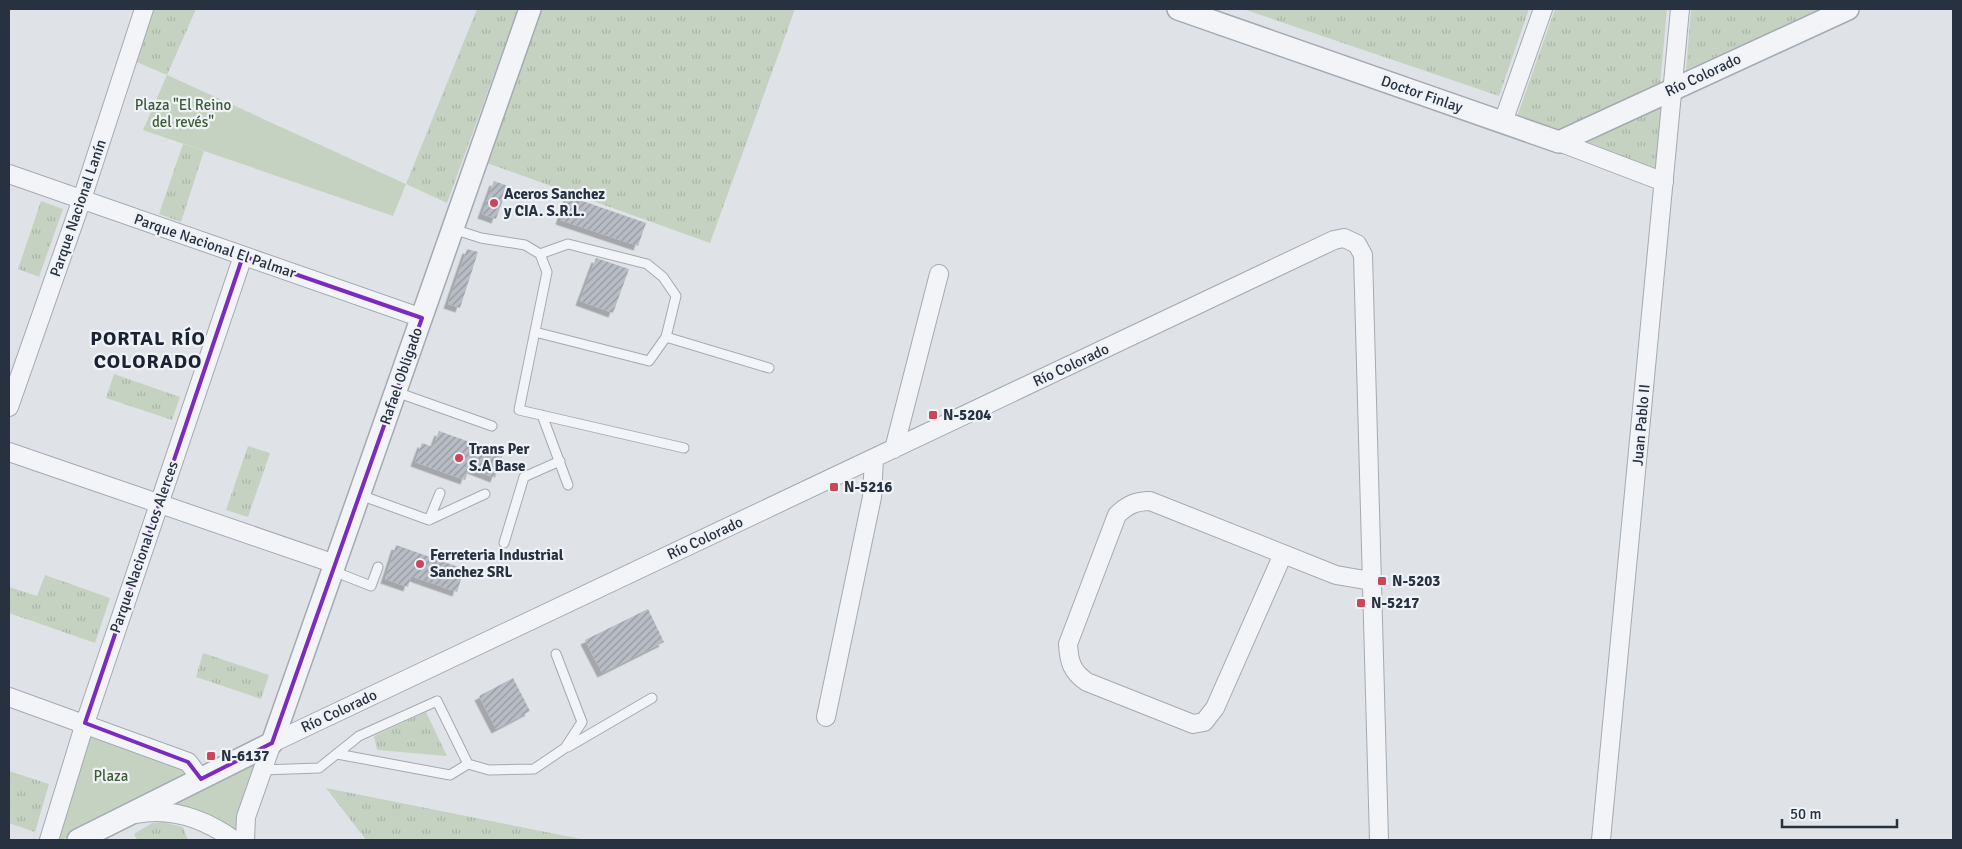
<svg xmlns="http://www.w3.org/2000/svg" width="1962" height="849" font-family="Signika,sans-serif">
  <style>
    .grass { fill: url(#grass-tufts) }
    .park { fill: #c5d2c1 }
    .building { fill: url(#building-hatch); filter: url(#shadow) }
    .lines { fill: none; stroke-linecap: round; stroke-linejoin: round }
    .service-casing { stroke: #a4aab2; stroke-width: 11 }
    .minor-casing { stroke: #a4aab2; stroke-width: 20 }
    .tertiary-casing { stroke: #a4aab2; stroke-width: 24 }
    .service { stroke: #f2f4f7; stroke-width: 9 }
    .minor { stroke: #f2f4f7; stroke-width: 18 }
    .tertiary { stroke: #f2f4f7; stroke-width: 21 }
    .marked { fill: none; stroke: #7b2cbf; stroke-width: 4; stroke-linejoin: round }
    .poi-dot { fill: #cc465a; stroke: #eff2f6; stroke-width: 2 }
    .labels { text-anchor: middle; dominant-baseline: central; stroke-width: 4.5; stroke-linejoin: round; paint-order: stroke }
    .street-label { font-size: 15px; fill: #28313f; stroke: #eff2f6 }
    .park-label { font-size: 15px; fill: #3d5b36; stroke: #eff2f6 }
    .poi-label { font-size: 15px; font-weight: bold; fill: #28313f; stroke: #eff2f6; text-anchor: start }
    .district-label { font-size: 20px; font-weight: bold; letter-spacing: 1px; fill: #1b2230; stroke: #eff2f6 }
  </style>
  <defs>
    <pattern id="grass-tufts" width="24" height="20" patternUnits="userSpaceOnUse" patternTransform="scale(1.25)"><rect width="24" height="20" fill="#c5d2c1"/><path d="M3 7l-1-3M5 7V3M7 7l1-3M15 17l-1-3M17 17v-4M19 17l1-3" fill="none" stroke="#a9b5a7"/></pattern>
    <pattern id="building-hatch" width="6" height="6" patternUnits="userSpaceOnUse" patternTransform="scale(1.25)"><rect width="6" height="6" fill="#b7bcc5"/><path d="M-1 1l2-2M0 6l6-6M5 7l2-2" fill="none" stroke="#9599a1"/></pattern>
    <filter id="shadow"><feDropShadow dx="-4.5" dy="4.5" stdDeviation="0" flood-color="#0004"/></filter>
  </defs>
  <rect width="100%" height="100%" fill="#dfe3e8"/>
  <path class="grass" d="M152,9H196L167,75L134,61Z
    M477,9H518L447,203L406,184Z
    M539,9H795L710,243L484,162Z
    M1243,9H1529L1499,96Z
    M1555,9H1667L1660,85L1558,131L1517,117Z
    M1691,9H1820L1686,70Z
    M1661,107L1657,171L1580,142Z
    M183,144L204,151L181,222L159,214Z
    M41,201L63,209L39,277L18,269Z
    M114,374L180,397L172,420L106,398Z
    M248,446L270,453L248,517L226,510Z
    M45,575L110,598L95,643L9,613V587L37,596Z
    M203,653L269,675L261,699L196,677Z
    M426,712L447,756L377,750L374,736Z
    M9,771L49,784L35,832L9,823Z
    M326,788L586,840H366Z
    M163,822L183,827L188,840H137L134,834L152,823Z"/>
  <path class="park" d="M167,75L406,184L393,216L143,130Z
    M88,730L186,766L192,776L61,840H55Z
    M262,757L241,840L161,806Z"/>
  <path class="building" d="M494,181L508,186L496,219L482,214Z
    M568,196L646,223L638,246L560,220Z
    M467,249L478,252L460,308L448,304Z
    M596,258L629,269L613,313L580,301Z
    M439,431L503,454L495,478L469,468L465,480L415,462L422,443L433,447Z
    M396,545L464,569L457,592L411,576L408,587L385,579Z
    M648,609L664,642L602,673L585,640Z
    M513,678L530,711L496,729L479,696Z"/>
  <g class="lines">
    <g class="service-casing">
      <path id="service" d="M453,229L481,238L525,245L540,254L547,272L519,410L684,448
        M540,254L568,244L647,264L663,277L676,296L666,337
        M535,332L649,361L666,337L769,368
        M396,392L492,426
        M542,415L568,485
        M360,495L429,520L440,493
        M429,520L485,494
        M504,543L524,477L560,461
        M333,571L371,586L378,567
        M568,747L652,698
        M468,764L489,770L534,769L565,748L582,722L556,654
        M262,770L319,768L359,736L437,701L468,764L450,775L337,754"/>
    </g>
    <g class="minor-casing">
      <path id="minor" d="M1503,122L1543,9
        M1559,142L1664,182
        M9,174L422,318
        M9,407L82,199L144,9
        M894,449L939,274
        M9,452L335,564
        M1283,554L1215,708L1204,722L1193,724L1087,682C1072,672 1069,662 1068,644L1117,515C1127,505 1136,501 1150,501L1336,575L1371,581
        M9,697L188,762L201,779
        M826,717L872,497L874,458
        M136,814C172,807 206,820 234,840
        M49,840L85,723L243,256
        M245,840L246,817L272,743L1334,240L1344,238L1357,244L1363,255L1379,840
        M1601,840L1680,9"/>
    </g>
    <g class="tertiary-casing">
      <path id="tertiary" d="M1178,9L1559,142L1848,9
        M78,840L272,743L530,9"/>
    </g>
    <use href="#service" class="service"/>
    <use href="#minor" class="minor"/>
    <use href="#tertiary" class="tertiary"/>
  </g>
  <path class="marked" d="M243,256L422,318L272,743L201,779L188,762L85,723Z"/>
  <g class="poi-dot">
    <circle cx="494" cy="203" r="5"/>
    <rect x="928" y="410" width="10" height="10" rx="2.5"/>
    <circle cx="459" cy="458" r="5"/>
    <rect x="829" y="482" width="10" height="10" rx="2.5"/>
    <circle cx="420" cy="564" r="5"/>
    <rect x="1377" y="576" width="10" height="10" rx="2.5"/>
    <rect x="1356" y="598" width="10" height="10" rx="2.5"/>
    <rect x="206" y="751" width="10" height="10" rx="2.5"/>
  </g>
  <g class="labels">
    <g class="street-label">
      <text transform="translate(1703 75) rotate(-25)">Río Colorado</text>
      <text transform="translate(1422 94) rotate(19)">Doctor Finlay</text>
      <text transform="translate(78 208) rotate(-71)">Parque Nacional Lanín</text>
      <text transform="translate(215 246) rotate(19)">Parque Nacional El Palmar</text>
      <text transform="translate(1071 365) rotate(-25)">Río Colorado</text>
      <text transform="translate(401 376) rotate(-71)">Rafael Obligado</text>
      <text transform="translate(1641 425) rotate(-85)">Juan Pablo II</text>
      <text transform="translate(705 538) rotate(-25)">Río Colorado</text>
      <text transform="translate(144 547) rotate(-71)">Parque Nacional Los Alerces</text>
      <text transform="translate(339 711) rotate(-25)">Río Colorado</text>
    </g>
    <g class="park-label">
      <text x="183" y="105">Plaza "El Reino<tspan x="183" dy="17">del revés"</tspan></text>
      <text x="111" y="776">Plaza</text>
    </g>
    <g class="poi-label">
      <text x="504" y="194">Aceros Sanchez<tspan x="504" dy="17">y CIA. S.R.L.</tspan></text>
      <text x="943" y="415">N-5204</text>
      <text x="469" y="449">Trans Per<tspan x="469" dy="17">S.A Base</tspan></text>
      <text x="844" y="487">N-5216</text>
      <text x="430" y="555">Ferreteria Industrial<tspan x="430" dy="17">Sanchez SRL</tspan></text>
      <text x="1392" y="581">N-5203</text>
      <text x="1371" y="603">N-5217</text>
      <text x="221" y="756">N-6137</text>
    </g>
    <g class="district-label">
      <text x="148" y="338">PORTAL RÍO<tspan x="148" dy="23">COLORADO</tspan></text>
    </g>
  </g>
  <rect width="1962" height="849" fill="none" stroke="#28313f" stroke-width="20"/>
  <path d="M1782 819v8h115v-8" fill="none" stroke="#28313f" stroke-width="2.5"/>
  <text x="1790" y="819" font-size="15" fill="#28313f" stroke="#eff2f6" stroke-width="4" paint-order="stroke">50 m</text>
</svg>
